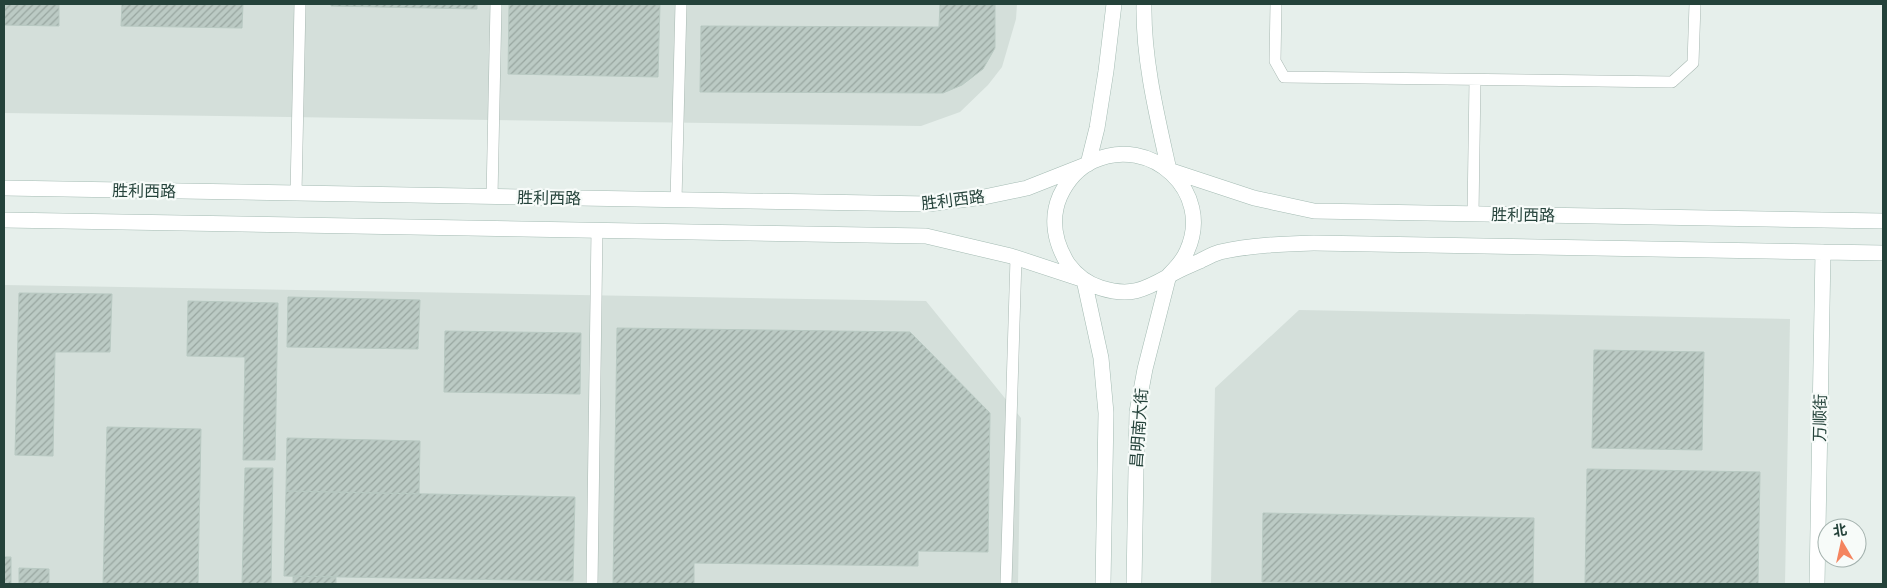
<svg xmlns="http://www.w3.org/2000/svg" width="1887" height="588" font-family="Arial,'Noto Sans SC',sans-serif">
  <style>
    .built { fill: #d4dfda }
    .building { fill: url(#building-hatch); stroke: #b8c9c2 }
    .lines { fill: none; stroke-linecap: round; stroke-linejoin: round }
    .lane-casing { stroke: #a8b8b2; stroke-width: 12 }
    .secondary-casing { stroke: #a4bbb3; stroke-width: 16 }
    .lane { stroke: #fff; stroke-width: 11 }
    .secondary { stroke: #fff; stroke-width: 15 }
    .labels { text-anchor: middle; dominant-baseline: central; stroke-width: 4.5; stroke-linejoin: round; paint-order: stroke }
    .street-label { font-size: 16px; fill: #24423a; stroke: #f7fbf9 }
  </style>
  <defs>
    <pattern id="building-hatch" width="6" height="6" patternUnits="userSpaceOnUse" patternTransform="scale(1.25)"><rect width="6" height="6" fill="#bbcac4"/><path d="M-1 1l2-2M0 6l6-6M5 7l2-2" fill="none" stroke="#98a6a0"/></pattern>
  </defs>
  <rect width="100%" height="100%" fill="#e6efeb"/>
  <path class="built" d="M4,4H1017L1016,19L1002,67L988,85L960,112L921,126L4,113Z
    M4,285L926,301L1021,418L1018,584H4Z
    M1299,310L1790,319L1785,584H1211L1215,388Z"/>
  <path class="building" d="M4,4H59V26L4,25Z
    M122,4H243L242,28L121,26Z
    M331,4H477V9L331,6Z
    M509,4H660L658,77L508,74Z
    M940,4H995V48L983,69L962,85L943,93L700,92L701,26L939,27Z
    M19,293L112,294L110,352H55L53,456L15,455Z
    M288,297L420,300L418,349L287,347Z
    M188,301L278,303L275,460H243L245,357L187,356Z
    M617,328L910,332L990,413L988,552L918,551V566L694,563V584H613Z
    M445,331L581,333L580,394L444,392Z
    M1594,350L1704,352L1702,450L1592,448Z
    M107,427L201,429L198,584H103Z
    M287,438L420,441L419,494L286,491Z
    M245,468H273L271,584H242Z
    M1587,469L1760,472L1758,584H1585Z
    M286,491L575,497L573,581L284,576Z
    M1263,513L1534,518L1533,584L1262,582Z
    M4,557H11V584H4Z
    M19,568L49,569V584H19Z
    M293,576L336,577V584H293Z"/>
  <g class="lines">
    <g class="lane-casing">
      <path id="lane" d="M1276,4L1275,61L1284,77L1672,82L1693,63L1695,4
        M296,193L300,4
        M492,197L496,4
        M676,200L681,4
        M1473,214L1475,80
        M592,584L597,230
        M1006,584L1016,258"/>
    </g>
    <g class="secondary-casing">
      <path id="secondary" d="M1144,4C1143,59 1157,116 1169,170L1254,198L1314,211L1883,221
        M4,188L928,204L984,197L1027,188L1088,164L1097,128L1106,71L1114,4
        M4,220L926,236L1011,256L1084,280L1101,358L1106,413L1103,584
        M1134,584L1137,412L1145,369L1169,275C1176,268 1183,261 1187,251C1214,192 1151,134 1093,161C1078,168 1067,181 1060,196C1050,219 1055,243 1068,264C1076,275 1088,284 1101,288C1130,297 1144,290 1169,276C1178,270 1189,266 1200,261C1206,258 1213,254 1220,252C1251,245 1283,244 1314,243L1883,253
        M1817,584L1823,252"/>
    </g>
    <use href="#lane" class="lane"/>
    <use href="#secondary" class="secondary"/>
  </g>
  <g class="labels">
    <g class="street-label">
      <text transform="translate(144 191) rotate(1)">胜利西路</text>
      <text transform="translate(549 198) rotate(1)">胜利西路</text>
      <text transform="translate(953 200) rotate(-7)">胜利西路</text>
      <text transform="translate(1523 215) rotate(1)">胜利西路</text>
      <text transform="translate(1820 418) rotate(-89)">万顺街</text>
      <text transform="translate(1139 428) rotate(-86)">昌明南大街</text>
    </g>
  </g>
  <rect width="1887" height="588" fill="none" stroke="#24423a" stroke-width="10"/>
  <g transform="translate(1842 543) rotate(351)"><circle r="24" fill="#f7fbf9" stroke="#a3b1ad"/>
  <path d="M0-4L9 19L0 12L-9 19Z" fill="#f4845f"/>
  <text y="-8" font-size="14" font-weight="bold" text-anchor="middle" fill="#24423a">北</text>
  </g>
</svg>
